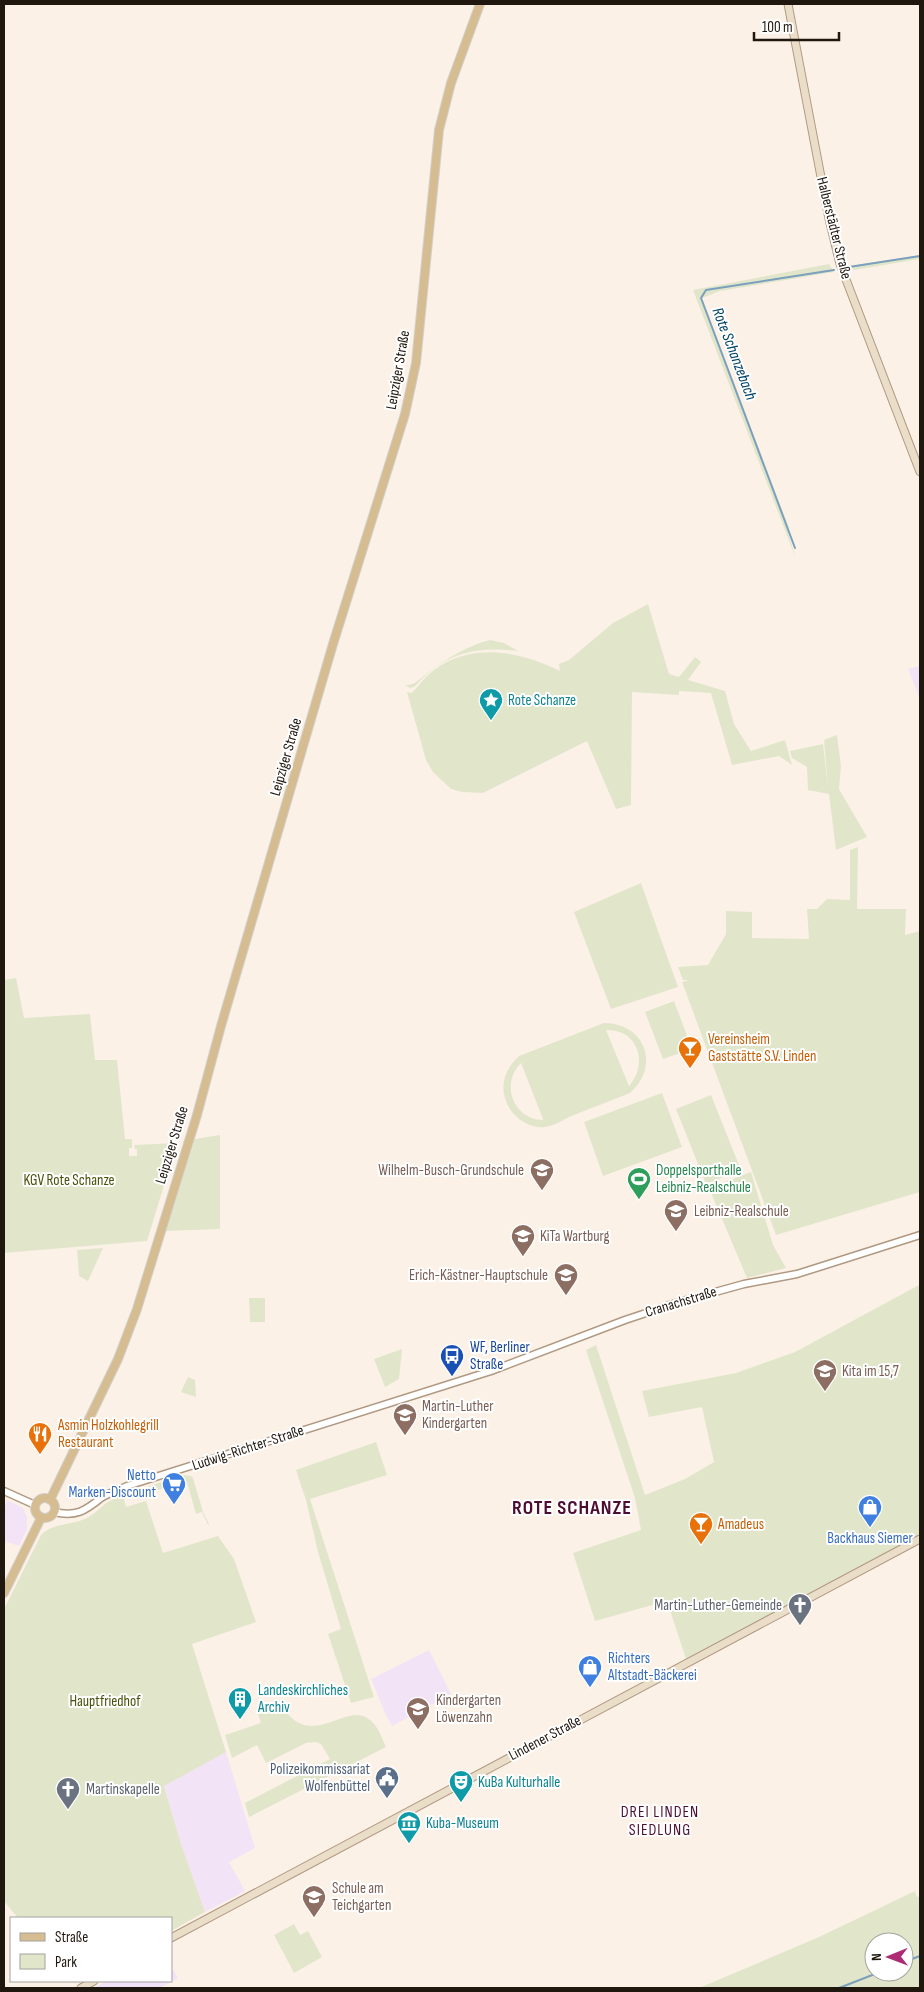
<svg xmlns="http://www.w3.org/2000/svg" width="924" height="1992" font-family="'Sofia Sans Condensed',sans-serif">
  <style>
    .commercial { fill: #f2e3f7 }
    .green { fill: #e1e6cb; fill-rule: evenodd }
    .lines { fill: none; stroke-linecap: round; stroke-linejoin: round }
    .stream { stroke: #7ba0bd; stroke-width: 2 }
    .tertiary-casing { stroke: #b09881; stroke-width: 9 }
    .secondary-casing { stroke: #b09881; stroke-width: 9 }
    .primary-casing { stroke: #d2d1cf; stroke-width: 10 }
    .tertiary { stroke: #fff; stroke-width: 6 }
    .secondary { stroke: #eadec8; stroke-width: 7 }
    .primary { stroke: #d6bc91; stroke-width: 8 }
    .labels { text-anchor: middle; dominant-baseline: central; stroke-width: 4; stroke-linejoin: round; paint-order: stroke }
    .street-label { font-size: 15px; fill: #20170e; stroke: #fff }
    .culture-label { font-size: 15px; fill: #0d838f; stroke: #fff; text-anchor: start }
    .food-label { font-size: 15px; fill: #c56008; stroke: #fff; text-anchor: start }
    .education-label { font-size: 15px; fill: #785e54; stroke: #fff; text-anchor: start }
    .leisure-label { font-size: 15px; fill: #27864d; stroke: #fff; text-anchor: start }
    .park-label { font-size: 15px; fill: #495008; stroke: #fff }
    .transit-label { font-size: 15px; fill: #164399; stroke: #fff; text-anchor: start }
    .shop-label { font-size: 15px; fill: #366cbe; stroke: #fff; text-anchor: end }
    .worship-label { font-size: 15px; fill: #5b616d; stroke: #fff; text-anchor: end }
    .service-label { font-size: 15px; fill: #4e5e75; stroke: #fff; text-anchor: end }
    .water-label { font-size: 16px; font-style: italic; fill: #004268; stroke: #fff }
    .neighbourhood-label { font-size: 16px; letter-spacing: 1px; fill: #4c0d30; stroke: #fff }
    .district-label { font-size: 20px; font-weight: bold; letter-spacing: 1px; fill: #4c0d30; stroke: #fff }
  </style>
  <rect width="100%" height="100%" fill="#fcf1e7"/>
  <path class="commercial" d="M920,666V699L908,669Z
    M7,1500L23,1508L27,1518V1529L19,1546L4,1541V1511Z
    M429,1650L451,1694L392,1726L385,1713L371,1679Z
    M226,1752L255,1848L229,1862L245,1891L205,1912L181,1844L164,1785Z
    M171,1967L178,1978L160,1988H93L107,1981H171Z"/>
  <path class="green" d="M920,255V259L854,270L850,266Z
    M829,264L834,272L720,291L702,298L789,528L787,529L796,559L693,290Z
    M648,604L669,674L679,677L695,657L701,662L688,680L725,691L734,724L751,751L785,740L792,765L779,756L732,765L711,693L679,691V695L632,692L631,805L616,809L587,741L483,793L462,792L451,789L433,772L426,760L407,692L412,693C419,685 426,676 434,670C472,642 520,651 560,671L559,664L569,660L613,623Z
    M490,640L504,643L518,651C487,647 456,650 432,670C425,675 420,681 414,687L410,688L405,685C413,686 419,680 425,675C444,660 466,646 490,640Z
    M837,735L841,766L839,789L867,837L836,850L829,794L808,790L807,767L792,758L790,751L823,744L828,787L824,740Z
    M858,847L857,909H906L905,935L920,931V1192L776,1235L682,982L689,980H683L678,967L708,965L726,934V911L752,912V938L809,939L807,909H817L827,899L850,900V850Z
    M641,883L678,987L611,1009L574,912Z
    M16,978L24,1018L90,1014L95,1060H117L125,1139H132V1148H129V1156H137V1149H135L134,1145L177,1143L147,1241L4,1253V980Z
    M674,1001L692,1049L663,1059L645,1012Z
    M604,1023C645,1023 661,1066 630,1093C610,1101 589,1109 569,1117C562,1121 553,1126 545,1127C527,1129 509,1114 505,1098C500,1082 507,1067 519,1056ZM606,1030C638,1029 649,1063 629,1086ZM521,1063L543,1119V1120C513,1119 500,1084 521,1063Z
    M662,1093L682,1147L603,1176L584,1122Z
    M711,1095L741,1170L706,1184L676,1109Z
    M220,1135V1229L165,1231L195,1139Z
    M751,1172L773,1245L786,1268L747,1278L709,1188Z
    M103,1248L88,1281L79,1276L77,1250Z
    M919,1285L920,1539L687,1662L667,1601L595,1621L573,1553L641,1530L635,1498L586,1350L596,1345L645,1495L685,1479L714,1462L702,1407L649,1417L642,1391L736,1373L795,1352Z
    M249,1298H265V1322H250Z
    M402,1349L399,1379L385,1387L374,1359Z
    M188,1377L195,1380L196,1397L181,1392Z
    M376,1442L387,1475L310,1499L374,1697L351,1703L328,1634L341,1629L318,1552L306,1500L296,1470Z
    M185,1475L191,1476L193,1478L203,1512L209,1524L208,1525L202,1512L196,1514L187,1482L150,1492L149,1486Z
    M123,1495L126,1507L146,1501L163,1553L218,1536L234,1559L256,1622L192,1644L226,1752L164,1786L181,1844L205,1912L171,1931V1918H18L4,1901V1609L41,1535C53,1523 66,1526 82,1520C92,1517 99,1508 108,1502C113,1499 118,1497 123,1495Z
    M282,1706C311,1753 347,1699 370,1720C378,1726 382,1738 386,1747L249,1817L245,1803L330,1759L321,1744L316,1742L306,1743L266,1763L257,1745L232,1758L225,1735L261,1723L258,1714Z
    M915,1891L917,1897L920,1896V1988H699L819,1937ZM874,1942H904V1972H874Z
    M294,1924L300,1935L308,1931L322,1957L294,1973L274,1935Z"/>
  <g class="lines">
    <path class="stream" d="M849,267L920,256
      M795,548L701,298L706,290L834,270
      M904,1962L920,1956
      M839,1988L880,1972"/>
    <g class="tertiary-casing">
      <path id="tertiary" d="M4,1491L35,1505
        M54,1512C76,1517 85,1511 101,1498C109,1493 118,1490 127,1486L491,1371L625,1320L679,1302L744,1284L797,1274L920,1235"/>
    </g>
    <g class="secondary-casing">
      <path id="secondary" d="M788,4L829,219L840,264L920,472
        M171,1938L920,1539
        M81,1988L94,1981"/>
    </g>
    <g class="primary-casing">
      <path id="primary" d="M35 1508a10 10 0 1 1 20 0a10 10 0 1 1-20 0Z
        M50,1500L118,1359L137,1309L197,1115L221,1026L333,644L405,414L416,363L439,130L451,83L480,4
        M4,1593L41,1518"/>
    </g>
    <use href="#tertiary" class="tertiary"/>
    <use href="#secondary" class="secondary"/>
    <use href="#primary" class="primary"/>
  </g>
  <defs>
    <g id="sight-pin" transform="scale(1.25)"><path d="M0 17L-7.5 6A9.5 9.5 0 1 1 7.5 6Z" fill="#0f9aa8" stroke="#fff"/><path d="M0-6L1.8-2.2L6-1.7L2.9 1.2L3.7 5.4L0 3.3L-3.7 5.4L-2.9 1.2L-6-1.7L-1.8-2.2Z" fill="#fff"/></g>
    <g id="bar-pin" transform="scale(1.25)"><path d="M0 17L-7.5 6A9.5 9.5 0 1 1 7.5 6Z" fill="#e8710a" stroke="#fff"/><path d="M-6-5H6L.8 .8V4.5H3.5V6h-7V4.5H-.8V.8Z" fill="#fff"/></g>
    <g id="school-pin" transform="scale(1.25)"><path d="M0 17L-7.5 6A9.5 9.5 0 1 1 7.5 6Z" fill="#8d6e63" stroke="#fff"/><path d="M0-5L7-2L0 1L-7-2ZM-4 1L0 2.5L4 1V4Q0 6-4 4Z" fill="#fff"/></g>
    <g id="stadium-pin" transform="scale(1.25)"><path d="M0 17L-7.5 6A9.5 9.5 0 1 1 7.5 6Z" fill="#2e9e5b" stroke="#fff"/><path d="M0-5a6.5 5 0 1 0 0 10a6.5 5 0 1 0 0-10ZM-3.5-1.8h7v3.6h-7Z" fill="#fff"/></g>
    <g id="bus-pin" transform="scale(1.25)"><path d="M0 17L-7.5 6A9.5 9.5 0 1 1 7.5 6Z" fill="#1a4fb4" stroke="#fff"/><path d="M-5-6H5V4H4V6H2V4H-2V6H-4V4H-5ZM-3.5-4V0h7V-4ZM-3.5 1.2v1.5H-2V1.2ZM2 1.2v1.5H3.5V1.2Z" fill="#fff"/></g>
    <g id="restaurant-pin" transform="scale(1.25)"><path d="M0 17L-7.5 6A9.5 9.5 0 1 1 7.5 6Z" fill="#e8710a" stroke="#fff"/><path d="M-5-6h1v4h1v-4h1v4h1v-4h1v5L-1.5 .5V6h-2V.5L-5-1ZM5-6V6H3V1.5H1.5Q1.5-4 5-6Z" fill="#fff"/></g>
    <g id="supermarket-pin" transform="scale(1.25)"><path d="M0 17L-7.5 6A9.5 9.5 0 1 1 7.5 6Z" fill="#3f7fe0" stroke="#fff"/><path d="M-6-5.5h2.5l.6 2H6L4.5 2H-2.5L-4.4-4H-6ZM-1.5 3.2a1.3 1.3 0 1 0 .1 0ZM3 3.2a1.3 1.3 0 1 0 .1 0Z" fill="#fff"/></g>
    <g id="shop-pin" transform="scale(1.25)"><path d="M0 17L-7.5 6A9.5 9.5 0 1 1 7.5 6Z" fill="#3f7fe0" stroke="#fff"/><path d="M-5-2.5h2.3a2.7 3.5 0 0 1 5.4 0H5L5.5 6h-11ZM-1.5-2.5h3a1.5 2.3 0 0 0-3 0Z" fill="#fff"/></g>
    <g id="church-pin" transform="scale(1.25)"><path d="M0 17L-7.5 6A9.5 9.5 0 1 1 7.5 6Z" fill="#6b7280" stroke="#fff"/><path d="M-1.2-6h2.4v3.5h3.3v2.4h-3.3V6h-2.4V-.1h-3.3v-2.4h3.3Z" fill="#fff"/></g>
    <g id="building-pin" transform="scale(1.25)"><path d="M0 17L-7.5 6A9.5 9.5 0 1 1 7.5 6Z" fill="#0f9aa8" stroke="#fff"/><path d="M-4-6H4V6H1V3H-1V6H-4ZM-2.5-4.3h1.7v1.8h-1.7ZM.8-4.3h1.7v1.8H.8ZM-2.5-1h1.7V.8h-1.7ZM.8-1h1.7V.8H.8Z" fill="#fff"/></g>
    <g id="civic-pin" transform="scale(1.25)"><path d="M0 17L-7.5 6A9.5 9.5 0 1 1 7.5 6Z" fill="#5c6f8a" stroke="#fff"/><path d="M-.6-6.5H3V-4.5H.6V-3L4-1V1h2V6H-6V1h2V-1L-.6-3ZM-1.2 2.5V6h2.4V2.5Z" fill="#fff"/></g>
    <g id="theatre-pin" transform="scale(1.25)"><path d="M0 17L-7.5 6A9.5 9.5 0 1 1 7.5 6Z" fill="#0f9aa8" stroke="#fff"/><path d="M-5-5.5Q0-4 5-5.5V0Q5 5 0 6Q-5 5-5 0ZM-3.3-2.5H-1v1.5H-3.3ZM1-2.5H3.3v1.5H1ZM-2.8 1Q0 5.5 2.8 1Z" fill="#fff"/></g>
    <g id="museum-pin" transform="scale(1.25)"><path d="M0 17L-7.5 6A9.5 9.5 0 1 1 7.5 6Z" fill="#0f9aa8" stroke="#fff"/><path d="M0-6L6-3V-2H-6V-3ZM-5-1h2V3h-2ZM-1-1h2V3h-2ZM3-1h2V3H3ZM-6 4H6V6H-6Z" fill="#fff"/></g>
  </defs>
  <g fill-rule="evenodd">
    <use href="#sight-pin" x="491" y="700"/>
    <use href="#bar-pin" x="690" y="1048"/>
    <use href="#school-pin" x="542" y="1170"/>
    <use href="#stadium-pin" x="639" y="1179"/>
    <use href="#school-pin" x="676" y="1211"/>
    <use href="#school-pin" x="523" y="1236"/>
    <use href="#school-pin" x="566" y="1275"/>
    <use href="#bus-pin" x="452" y="1356"/>
    <use href="#school-pin" x="825" y="1371"/>
    <use href="#school-pin" x="405" y="1415"/>
    <use href="#restaurant-pin" x="40" y="1434"/>
    <use href="#supermarket-pin" x="174" y="1484"/>
    <use href="#shop-pin" x="870" y="1507"/>
    <use href="#bar-pin" x="701" y="1524"/>
    <use href="#church-pin" x="800" y="1605"/>
    <use href="#shop-pin" x="590" y="1667"/>
    <use href="#building-pin" x="240" y="1699"/>
    <use href="#school-pin" x="418" y="1709"/>
    <use href="#civic-pin" x="387" y="1778"/>
    <use href="#theatre-pin" x="461" y="1782"/>
    <use href="#church-pin" x="68" y="1789"/>
    <use href="#museum-pin" x="409" y="1823"/>
    <use href="#school-pin" x="314" y="1897"/>
  </g>
  <g class="labels">
    <g class="street-label">
      <text transform="translate(834 228) rotate(76)">Halberstädter Straße</text>
      <text transform="translate(398 370) rotate(-80)">Leipziger Straße</text>
      <text transform="translate(286 757) rotate(-74)">Leipziger Straße</text>
      <text transform="translate(172 1145) rotate(-73)">Leipziger Straße</text>
      <text transform="translate(681 1302) rotate(-17)">Cranachstraße</text>
      <text transform="translate(248 1448) rotate(-18)">Ludwig-Richter-Straße</text>
      <text transform="translate(545 1738) rotate(-28)">Lindener Straße</text>
    </g>
    <g class="culture-label">
      <text x="508" y="700">Rote Schanze</text>
      <text x="258" y="1690">Landeskirchliches<tspan x="258" dy="17">Archiv</tspan></text>
      <text x="478" y="1782">KuBa Kulturhalle</text>
      <text x="426" y="1823">Kuba-Museum</text>
    </g>
    <g class="food-label">
      <text x="708" y="1039">Vereinsheim<tspan x="708" dy="17">Gaststätte S.V. Linden</tspan></text>
      <text x="58" y="1425">Asmin Holzkohlegrill<tspan x="58" dy="17">Restaurant</tspan></text>
      <text x="718" y="1524">Amadeus</text>
    </g>
    <g class="education-label">
      <text x="524" y="1170" text-anchor="end">Wilhelm-Busch-Grundschule</text>
      <text x="694" y="1211">Leibniz-Realschule</text>
      <text x="540" y="1236">KiTa Wartburg</text>
      <text x="548" y="1275" text-anchor="end">Erich-Kästner-Hauptschule</text>
      <text x="842" y="1371">Kita im 15,7</text>
      <text x="422" y="1406">Martin-Luther<tspan x="422" dy="17">Kindergarten</tspan></text>
      <text x="436" y="1700">Kindergarten<tspan x="436" dy="17">Löwenzahn</tspan></text>
      <text x="332" y="1888">Schule am<tspan x="332" dy="17">Teichgarten</tspan></text>
    </g>
    <g class="leisure-label">
      <text x="656" y="1170">Doppelsporthalle<tspan x="656" dy="17">Leibniz-Realschule</tspan></text>
    </g>
    <g class="park-label">
      <text x="69" y="1180">KGV Rote Schanze</text>
      <text x="105" y="1701">Hauptfriedhof</text>
    </g>
    <g class="transit-label">
      <text x="470" y="1347">WF, Berliner<tspan x="470" dy="17">Straße</tspan></text>
    </g>
    <g class="shop-label">
      <text x="156" y="1475">Netto<tspan x="156" dy="17">Marken-Discount</tspan></text>
      <text x="870" y="1538" text-anchor="middle">Backhaus Siemer</text>
      <text x="608" y="1658" text-anchor="start">Richters<tspan x="608" dy="17">Altstadt-Bäckerei</tspan></text>
    </g>
    <g class="worship-label">
      <text x="782" y="1605">Martin-Luther-Gemeinde</text>
      <text x="86" y="1789" text-anchor="start">Martinskapelle</text>
    </g>
    <g class="service-label">
      <text x="370" y="1769">Polizeikommissariat<tspan x="370" dy="17">Wolfenbüttel</tspan></text>
    </g>
    <g class="water-label">
      <text transform="translate(734 354) rotate(69)">Rote Schanzebach</text>
    </g>
    <g class="neighbourhood-label">
      <text x="660" y="1812">DREI LINDEN<tspan x="660" dy="18">SIEDLUNG</tspan></text>
    </g>
    <g class="district-label">
      <text x="572" y="1508">ROTE SCHANZE</text>
    </g>
  </g>
  <rect width="924" height="1992" fill="none" stroke="#20170e" stroke-width="10"/>
  <rect x="10" y="1917" width="162" height="65" fill="#ffffff" stroke="#a6a29f"/>
  <rect x="20" y="1933" width="25" height="8" fill="#d6bc91" stroke="#a6a29f"/>
  <text x="55" y="1942" font-size="15" fill="#20170e">Straße</text>
  <rect x="20" y="1954" width="25" height="15" fill="#e1e6cb" stroke="#a6a29f"/>
  <text x="55" y="1967" font-size="15" fill="#20170e">Park</text>
  <g transform="translate(889 1957) rotate(269)"><circle r="24" fill="#ffffff" stroke="#a6a29f"/>
  <path d="M0-4L9 19L0 12L-9 19Z" fill="#ad2a75"/>
  <text y="-8" font-size="14" font-weight="bold" text-anchor="middle" fill="#20170e">N</text>
  </g>
  <path d="M754 32v8h85v-8" fill="none" stroke="#20170e" stroke-width="2.5"/>
  <text x="762" y="32" font-size="15" fill="#20170e" stroke="#ffffff" stroke-width="4" paint-order="stroke">100 m</text>
</svg>
